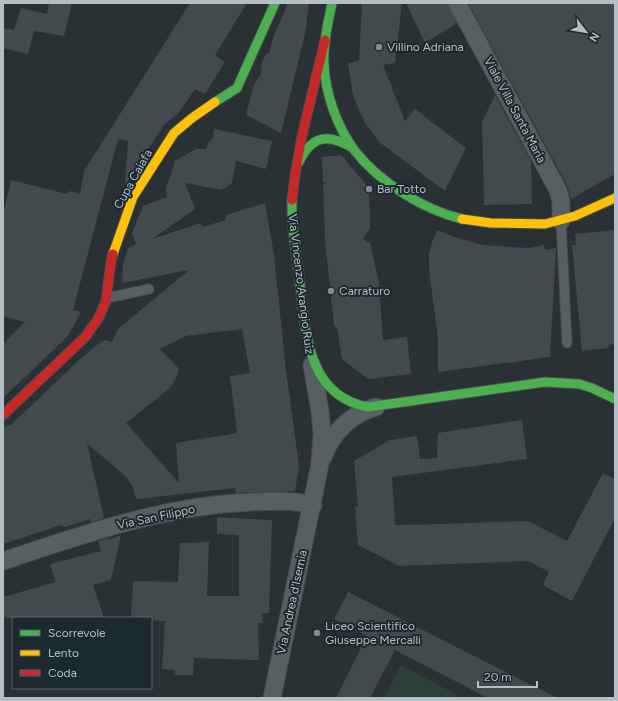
<svg xmlns="http://www.w3.org/2000/svg" width="618" height="701" font-family="Figtree,sans-serif">
  <style>
    .green { fill: #2c3f39 }
    .building { fill: #434a4d; fill-rule: evenodd }
    .lines { fill: none; stroke-linecap: round; stroke-linejoin: round }
    .lane-casing { stroke: #464c4f; stroke-width: 11 }
    .street-casing { stroke: #464c4f; stroke-width: 19 }
    .fast-casing { stroke: #464c4f; stroke-width: 11 }
    .slow-casing { stroke: #464c4f; stroke-width: 11 }
    .jam-casing { stroke: #464c4f; stroke-width: 11 }
    .lane { stroke: #585f62; stroke-width: 9 }
    .street { stroke: #585f62; stroke-width: 17 }
    .fast { stroke: #4caf50; stroke-width: 9 }
    .slow { stroke: #ffc107; stroke-width: 9 }
    .jam { stroke: #c62828; stroke-width: 9 }
    .poi-dot { fill: #828d92; stroke: #1c292e; stroke-width: 1.5 }
    .labels { text-anchor: middle; dominant-baseline: central; stroke-width: 4; stroke-linejoin: round; paint-order: stroke }
    .poi-label { font-size: 12px; fill: #b2bfc5; stroke: #1c292e; text-anchor: start }
    .street-label { font-size: 12px; fill: #b2bfc5; stroke: #1c292e }
  </style>
  <rect width="100%" height="100%" fill="#293134"/>
  <path class="green" d="M401,665L463,698H384Z"/>
  <path class="building" d="M49,3H72L64,36L34,31L28,54L3,48V28L14,30L21,8L47,14Z
    M190,3H247L215,55L225,62L205,94L195,89L180,111L163,126L125,186L128,141L118,139L73,310L81,312L68,336L3,398V344L25,322L3,316V215L11,180L67,194L69,191L80,194L84,171Z
    M287,3H309L305,34L281,133L246,115L254,84L261,74L262,62L266,54L269,53L273,38L286,8Z
    M362,3H402L395,63L383,65L405,121L415,109L466,148L445,191L379,142L364,121L359,110L353,95L348,63L359,61Z
    M406,3H447L457,23L425,43Z
    M468,3H615V174L571,199L567,185Z
    M495,95L531,161L532,204L484,205L482,122Z
    M214,129L272,141L266,169L236,161L232,183L222,190L185,183L195,209L152,239L201,223L202,227L226,220V215L265,203L274,255L286,370L299,466L295,491L236,493L235,488L136,499L133,487L125,476L87,443L104,518L91,522L90,519L65,527L61,525L3,544V427L12,424L80,359L98,344L105,340L112,342L118,329L189,270L122,283L123,264L128,248L136,244L132,234L143,206L167,197L166,188L176,159L177,160L196,149H206L209,141L213,138ZM242,329L250,373L230,376L237,433L176,443L179,483L126,423L169,389L175,380L179,369L160,349L185,336Z
    M341,155L369,188L370,228L363,239L370,243L379,283L383,340L407,337L411,374L368,379L342,359L337,328L334,325L325,239L323,184L327,183L323,182L322,157Z
    M437,230L454,237L483,245L528,248L544,245L545,250L556,248L550,357L438,372V339L429,269V254L432,242Z
    M615,230V344L608,345L609,348L582,351L572,245H576L575,234Z
    M522,420L527,459L392,477L395,525L439,524L528,521L567,541L603,473L615,479V518L572,601L543,585L549,572L529,561L399,566L358,545L355,507L358,506L354,461L390,440L417,436L420,459L437,458L438,433Z
    M217,517L272,520L269,613H262L263,623H258L259,660L194,658L193,675H174L175,670L162,669L165,621L151,620V618H131L133,581L178,582L180,543L209,542L207,596H239V535L217,534Z
    M121,535L111,580L93,585L104,618H3V597L56,582L50,564L101,551L98,541L109,538V540Z
    M348,592L557,698H488L395,650L370,698H336L367,636L334,619Z"/>
  <g class="lines">
    <g class="lane-casing">
      <path id="lane" d="M561,221L567,343
        M107,298L149,289"/>
    </g>
    <g class="street-casing">
      <path id="street" d="M457,3L558,190L561,201V221
        M323,457C332,432 351,414 376,407
        M3,561C84,534 166,505 253,502C273,501 293,500 313,505
        M272,698L320,464L322,433L320,411L312,365"/>
    </g>
    <g class="fast-casing">
      <path id="fast" d="M332,3C328,23 323,43 324,63C325,93 337,127 355,151C379,182 424,210 462,219
        M215,102L237,88L275,3
        M299,162C312,135 328,133 353,148
        M292,200C291,226 296,251 299,276C306,327 304,395 368,407L545,382L579,384L592,388L615,399"/>
    </g>
    <g class="slow-casing">
      <path id="slow" d="M462,219L491,223L545,224L575,216L615,198
        M113,254L133,197L174,133L192,118L215,102"/>
    </g>
    <g class="jam-casing">
      <path id="jam" d="M292,200L295,175L302,136L325,40
        M3,415L85,337L98,319L106,301L111,261L113,254"/>
    </g>
    <use href="#lane" class="lane"/>
    <use href="#street" class="street"/>
    <use href="#fast" class="fast"/>
    <use href="#slow" class="slow"/>
    <use href="#jam" class="jam"/>
  </g>
  <g class="poi-dot">
    <circle cx="379" cy="47" r="4"/>
    <circle cx="369" cy="189" r="4"/>
    <circle cx="331" cy="291" r="4"/>
    <circle cx="317" cy="633" r="4"/>
  </g>
  <g class="labels">
    <g class="poi-label">
      <text x="387" y="47">Villino Adriana</text>
      <text x="377" y="189">Bar Totto</text>
      <text x="339" y="291">Carraturo</text>
      <text x="325" y="626">Liceo Scientifico<tspan x="325" dy="14">Giuseppe Mercalli</tspan></text>
    </g>
    <g class="street-label">
      <text transform="translate(515 110) rotate(62)">Viale Villa Santa Maria</text>
      <text transform="translate(133 179) rotate(-61)">Cupa Caiafa</text>
      <text transform="translate(301 284) rotate(83)">Via Vincenzo Arangio Ruiz</text>
      <text transform="translate(156 517) rotate(-12)">Via San Filippo</text>
      <text transform="translate(292 602) rotate(-78)">Via Andrea d'Isernia</text>
    </g>
  </g>
  <rect width="618" height="701" fill="none" stroke="#b2bfc5" stroke-width="8"/>
  <rect x="12" y="617" width="140" height="72" fill="#1c292e" stroke="#58656a"/>
  <rect x="20" y="630" width="20" height="6" fill="#4caf50" stroke="#58656a"/>
  <text x="48" y="637" font-size="12" fill="#b2bfc5">Scorrevole</text>
  <rect x="20" y="650" width="20" height="6" fill="#ffc107" stroke="#58656a"/>
  <text x="48" y="657" font-size="12" fill="#b2bfc5">Lento</text>
  <rect x="20" y="670" width="20" height="6" fill="#c62828" stroke="#58656a"/>
  <text x="48" y="677" font-size="12" fill="#b2bfc5">Coda</text>
  <g transform="translate(586 32) rotate(121)" stroke="#1c292e" stroke-width="3" paint-order="stroke">
  <path d="M0-3L7 15L0 10L-7 15Z" fill="#b2bfc5"/>
  <text y="-6" font-size="11" font-weight="bold" text-anchor="middle" fill="#b2bfc5">N</text>
  </g>
  <path d="M478 681v6h59v-6" fill="none" stroke="#b2bfc5" stroke-width="2"/>
  <text x="484" y="681" font-size="12" fill="#b2bfc5" stroke="#1c292e" stroke-width="3" paint-order="stroke">20 m</text>
</svg>
